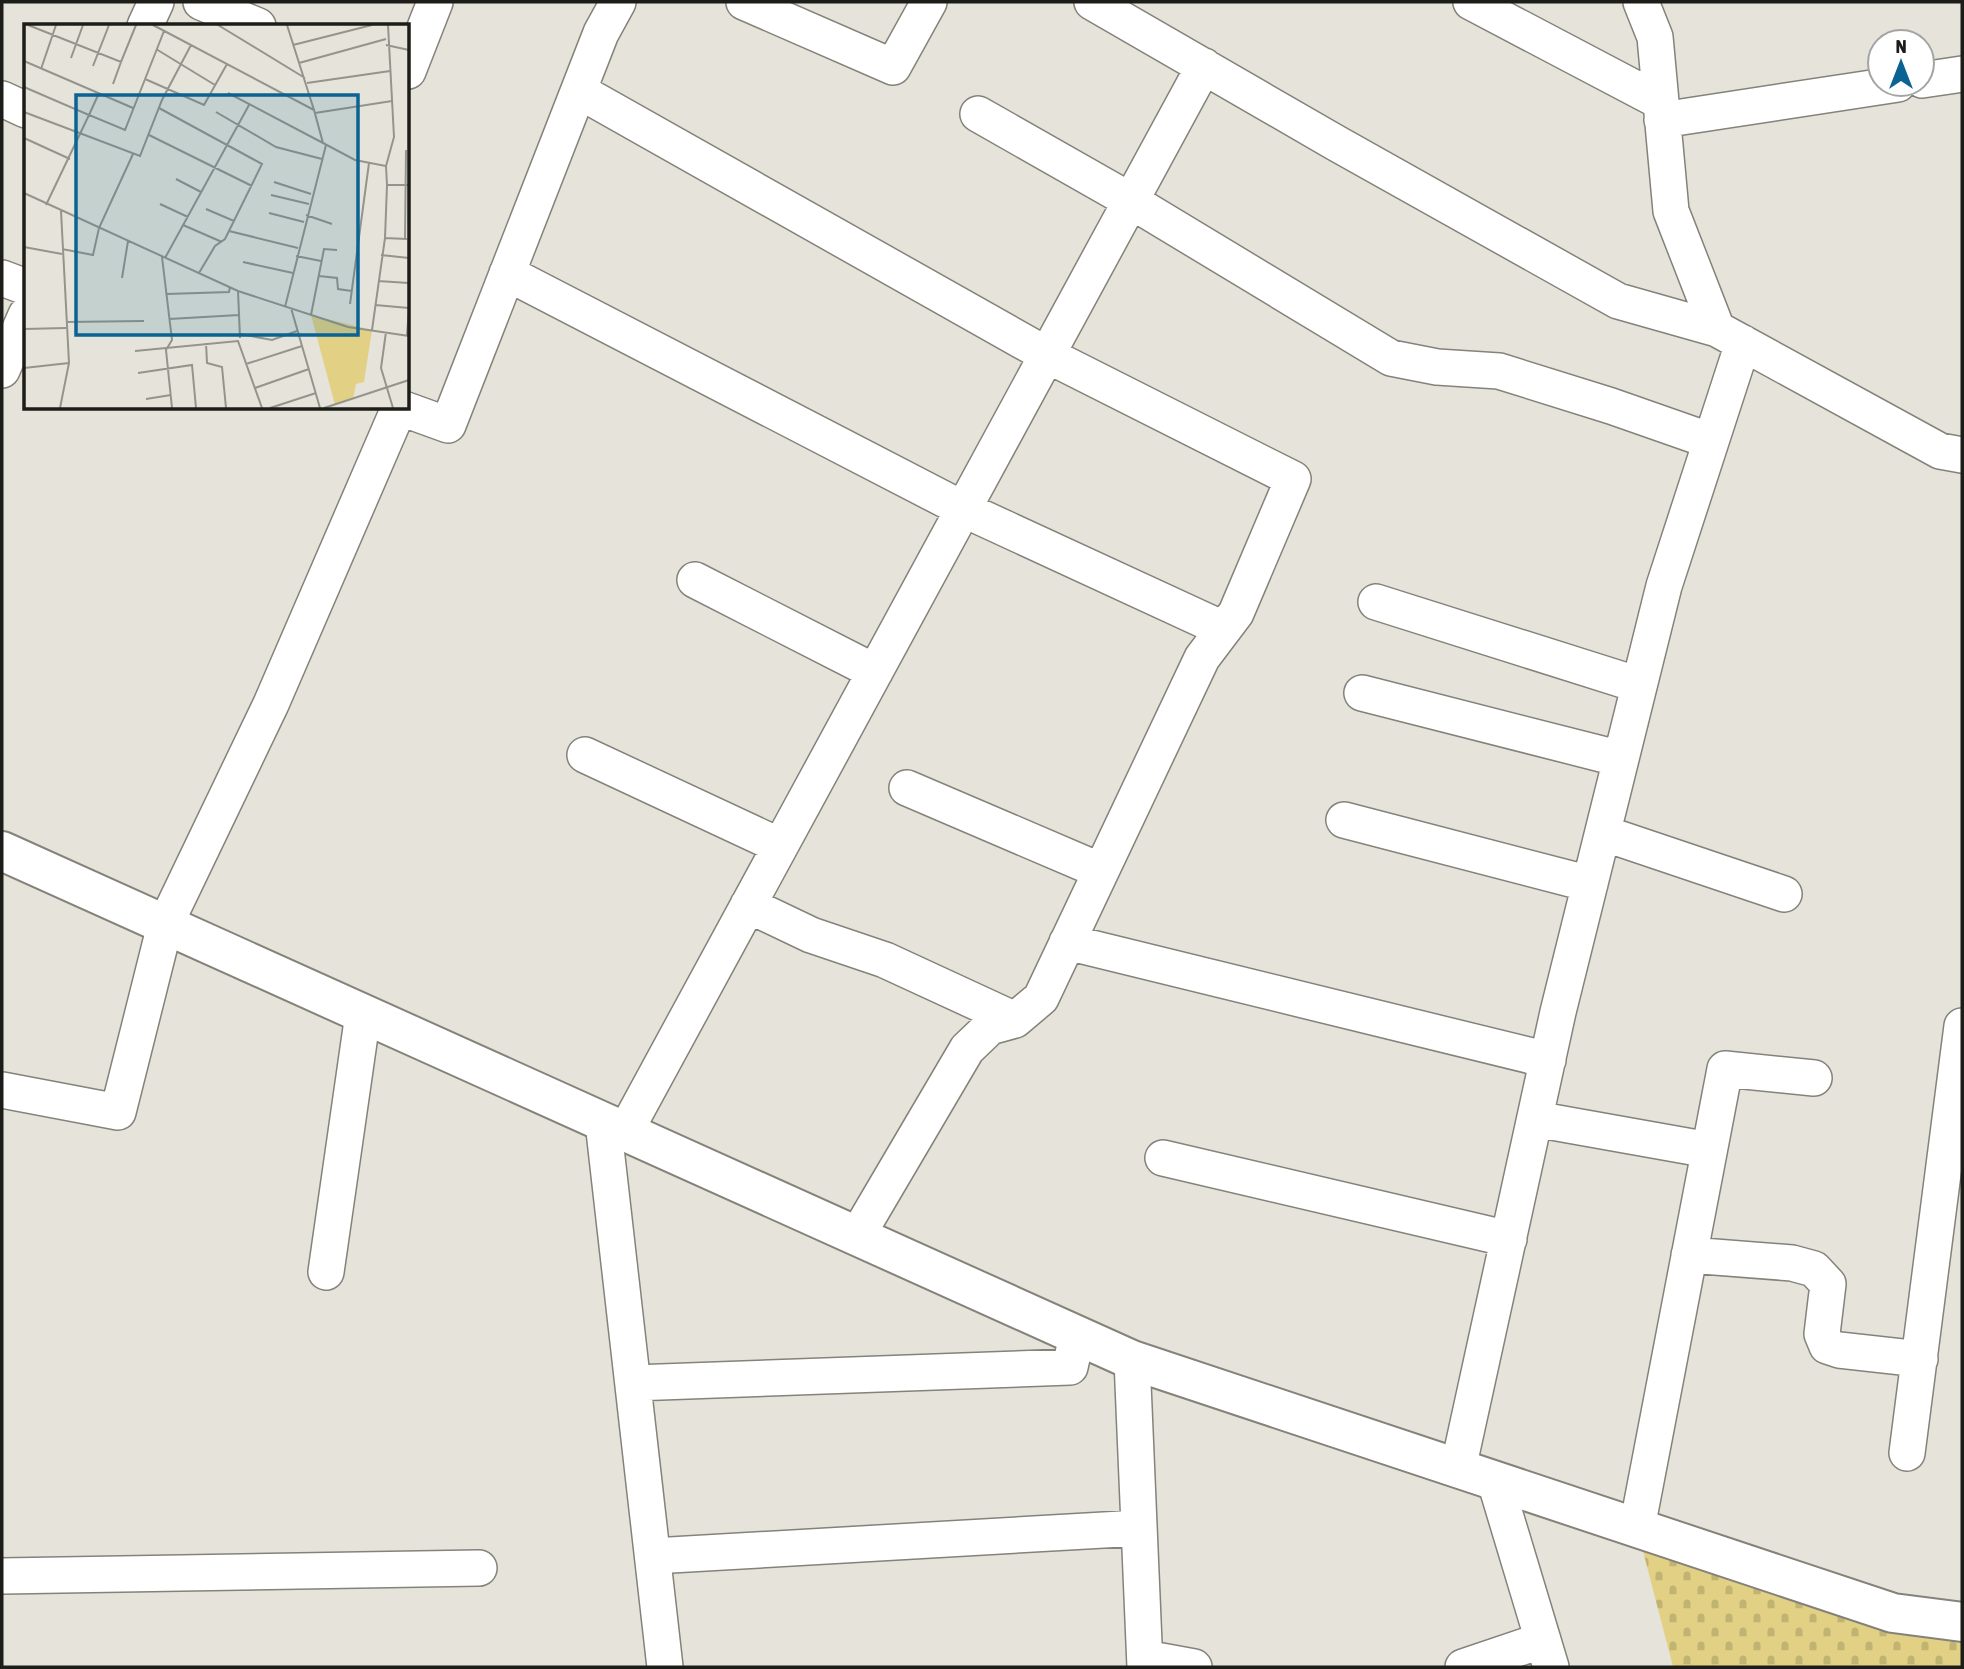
<svg xmlns="http://www.w3.org/2000/svg" width="1964" height="1669" font-family="'Asap Condensed',sans-serif">
  <style>
    .cemetery { fill: url(#cemetery-stones) }
    .lines { fill: none; stroke-linecap: round; stroke-linejoin: round }
    .minor-casing { stroke: #848279; stroke-width: 38 }
    .tertiary-casing { stroke: #848279; stroke-width: 42 }
    .minor { stroke: #fff; stroke-width: 35 }
    .tertiary { stroke: #fff; stroke-width: 38 }
    .inset-road { fill: none; stroke: #95948c; stroke-width: 2 }
    .view { fill: #0a6393; fill-opacity: 0.15; stroke: #0a6393; stroke-width: 3.5 }
    .inset-edge { fill: none; stroke: #1c1c18; stroke-width: 3.5 }
  </style>
  <defs>
    <pattern id="cemetery-stones" width="16" height="16" patternUnits="userSpaceOnUse" patternTransform="scale(1.75)"><rect width="16" height="16" fill="#e2d185"/><path d="M2 7V4a2 2 0 0 1 4 0v3zM10 15v-3a2 2 0 0 1 4 0v3z" fill="#c1b372"/></pattern>
  </defs>
  <rect width="100%" height="100%" fill="#e6e4da"/>
  <path class="cemetery" d="M1637,1528L1962,1622V1667H1673Z"/>
  <g class="lines">
    <g class="minor-casing">
      <path id="minor" d="M201,2L258,26
        M744,2L893,67L929,2
        M1092,2L1336,143L1618,301L1717,329
        M1471,2L1661,102L1671,211L1717,329L1940,451L1962,455
        M1641,2L1655,37L1661,102
        M145,26L156,2
        M408,71L435,2
        M1922,80L1962,74
        M579,91L1047,355L1293,479L1236,613L1202,658L1041,998L1015,1020L990,1027L967,1049L857,1236
        M2,99L26,110
        M978,114L1131,201L1391,358L1437,367L1499,371L1611,406L1711,441
        M1662,120L1898,84
        M507,273L963,509L1223,629
        M2,278L26,287
        M2,370L26,315
        M401,408L448,425L601,33L618,2
        M695,580L875,672
        M1376,602L1639,685
        M1362,693L1621,759
        M585,755L780,846
        M907,788L1101,871
        M1344,820L1590,884
        M1603,833L1784,894
        M748,905L811,935L885,960L1015,1020
        M1067,942L1548,1060
        M2,1090L118,1112L165,925L271,704L399,408
        M1535,1119L1709,1150
        M603,1122L665,1667
        M625,1132L1204,66
        M1163,1158L1509,1239
        M1689,1255L1792,1263L1814,1269L1828,1284L1822,1334L1827,1346L1839,1350L1920,1359
        M326,1272L363,1014
        M1132,1360L1145,1667
        M633,1383L1070,1367L1077,1336
        M1907,1453L1962,1026
        M1458,1469L1558,1012L1664,586L1743,343
        M1495,1481L1551,1667
        M1637,1528L1725,1069L1814,1078
        M653,1556L1139,1528
        M2,1576L479,1568
        M1145,1658L1194,1667
        M1463,1667L1543,1640"/>
    </g>
    <g class="tertiary-casing">
      <path id="tertiary" d="M2,851L1132,1360L1893,1613L1962,1622"/>
    </g>
    <use href="#minor" class="minor"/>
    <use href="#tertiary" class="tertiary"/>
  </g>
  <g transform="translate(24 24)">
    <rect width="385" height="385" fill="#e6e4da"/>
    <path d="M287,291L348,306L340,358L332,360L329,375L311,381Z" fill="#e2d185"/>
    <path class="inset-road" d="M4,1L97,38L112,1M129,1L290,86L299,119L331,136L362,142L363,161H385M194,1L281,54M263,1L290,86M269,21L348,1M362,21L385,26M132,25L191,61M47,34L59,1M0,37L109,84M275,39L362,15M69,42L85,1M17,45L32,1M121,55L180,81L203,40M283,59L366,47M89,60L97,38M0,63L65,91L22,181M75,69L65,91L101,106L140,7M204,69L299,119M135,84L238,140L201,215L191,222L175,249M0,88L116,132L138,76L167,21M192,88L252,123L298,135M291,89L368,77M125,111L228,162M0,114L46,135M362,142L370,113L364,1M152,155L177,168M250,158L287,170M363,161L361,214L383,215M0,169L214,267L324,303L385,312M247,171L285,180M136,180L164,193M182,185L210,197M245,189L280,198M282,191L308,200M159,201L198,218M205,207L274,224M381,215L382,126M0,223L38,230M38,225L69,231L75,204L109,130M357,231L385,234M272,232L297,237M138,233L148,316L142,326L148,384M141,234L225,81M219,238L269,249M295,252L313,254L314,265L328,267M98,254L104,217M354,257L385,259M214,267L216,314M143,270L205,268L206,263M326,280L345,139M351,281L385,284M261,283L302,121M267,284L296,384M287,291L300,225L313,226M145,295L215,291M42,298L120,297M0,305L42,304M348,306L361,214M362,308L357,344L369,384M216,310L248,316L273,307M383,311L385,285M182,319L183,339L198,343L202,384M111,327L214,317L238,384M222,340L278,322M0,344L45,339M114,349L168,341L172,384M231,364L285,345M122,375L147,371M36,384L45,339L37,187M246,384L292,369M300,384L385,356"/>
    <path class="view" d="M52,71H334V311H52Z"/>
    <rect width="385" height="385" class="inset-edge"/>
  </g>
  <rect width="1964" height="1669" fill="none" stroke="#1c1c18" stroke-width="7"/>
  <g transform="translate(1901 63)"><circle r="33" fill="#ffffff" stroke="#a4a4a3" stroke-width="2"/>
  <path d="M0-5L12 26L0 18L-12 26Z" fill="#0a6393"/>
  <text y="-10" font-size="19" font-weight="bold" text-anchor="middle" fill="#1c1c18">N</text>
  </g>
</svg>
